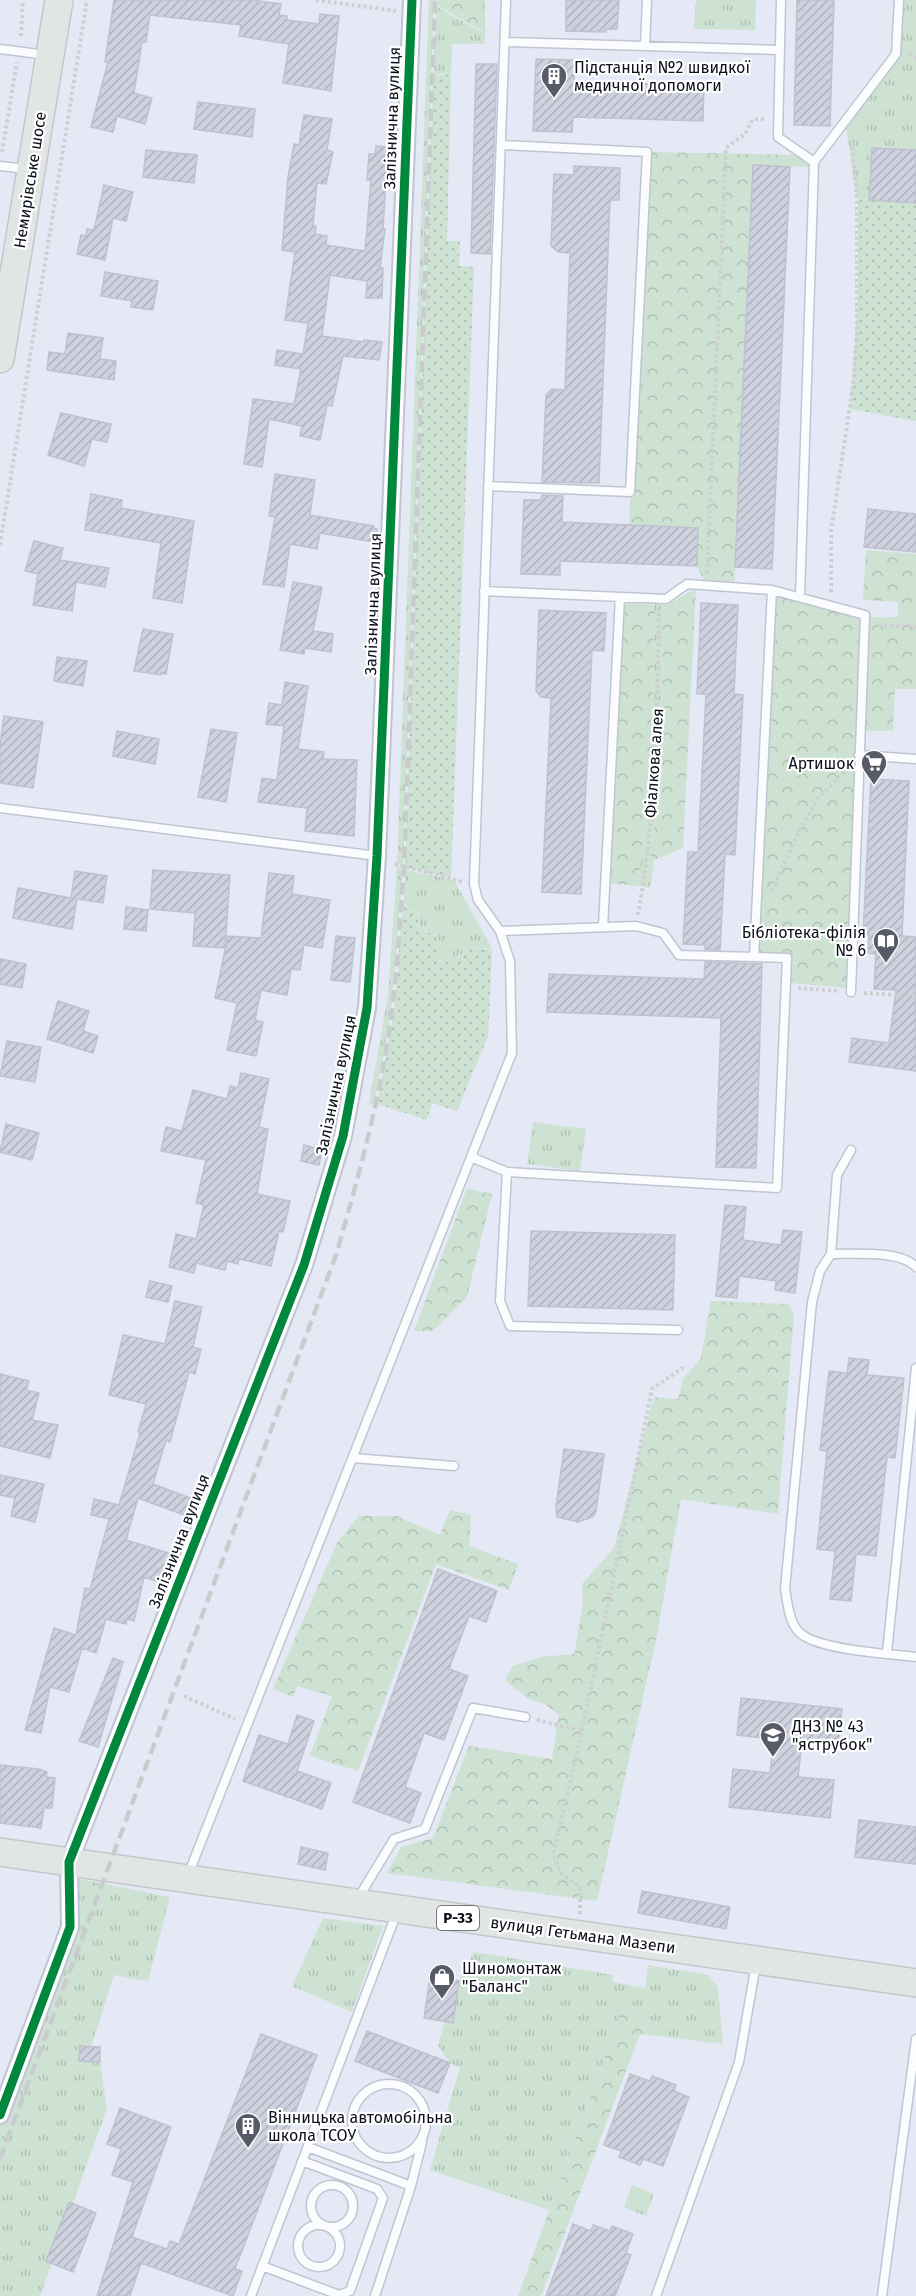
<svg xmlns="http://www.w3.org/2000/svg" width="916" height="2296" font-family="'Fira Sans',sans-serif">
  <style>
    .grass { fill: url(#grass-tufts) }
    .forest { fill: url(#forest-crowns) }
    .garden { fill: url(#garden-dots) }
    .building { fill: url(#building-hatch); stroke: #bec2ce; stroke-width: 1.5 }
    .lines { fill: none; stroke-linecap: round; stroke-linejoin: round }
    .service-casing { stroke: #c0c5d1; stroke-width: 11 }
    .minor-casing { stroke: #c0c5d1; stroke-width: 20 }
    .primary-casing { stroke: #c5c7cd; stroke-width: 30 }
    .path { stroke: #cecfd2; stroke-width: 4; stroke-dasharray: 3 3; stroke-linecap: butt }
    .service { stroke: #fbfcfe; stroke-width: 8 }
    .minor { stroke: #fbfcfe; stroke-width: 16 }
    .primary { stroke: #e1e5e3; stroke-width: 27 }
    .rail { stroke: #cacbcf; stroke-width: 4.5; stroke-dasharray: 12 6; stroke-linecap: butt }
    .cycleway-casing { stroke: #fff; stroke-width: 13 }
    .cycleway { stroke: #00873e; stroke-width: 9 }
    .labels { text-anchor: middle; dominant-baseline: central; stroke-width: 4.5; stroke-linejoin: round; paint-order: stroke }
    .shield { fill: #fff; stroke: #55575f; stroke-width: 1.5 }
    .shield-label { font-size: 15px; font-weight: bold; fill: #0c0f1b }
    .poi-label { font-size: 16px; fill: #0c0f1b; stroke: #fff; text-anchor: start }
    .street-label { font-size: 16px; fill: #0c0f1b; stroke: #fff }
  </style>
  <defs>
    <pattern id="grass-tufts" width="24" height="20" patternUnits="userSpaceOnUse" patternTransform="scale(1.5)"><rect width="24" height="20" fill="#cde2d2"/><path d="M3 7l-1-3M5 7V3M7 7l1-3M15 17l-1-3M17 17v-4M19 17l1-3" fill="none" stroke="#afc1b4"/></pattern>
    <pattern id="forest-crowns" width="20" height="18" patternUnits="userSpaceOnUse" patternTransform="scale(1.5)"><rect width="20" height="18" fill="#cde2d2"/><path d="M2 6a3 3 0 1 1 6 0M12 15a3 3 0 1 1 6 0" fill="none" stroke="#afc1b4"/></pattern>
    <pattern id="garden-dots" width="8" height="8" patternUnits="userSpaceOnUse" patternTransform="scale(1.5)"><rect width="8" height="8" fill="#cde2d2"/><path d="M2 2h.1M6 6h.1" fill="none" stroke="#afc1b4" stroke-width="1.8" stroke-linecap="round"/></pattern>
    <pattern id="building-hatch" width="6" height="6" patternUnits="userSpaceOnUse" patternTransform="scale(1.5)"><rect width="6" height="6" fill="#ced2de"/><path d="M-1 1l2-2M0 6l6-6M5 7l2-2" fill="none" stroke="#b0b3be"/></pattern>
  </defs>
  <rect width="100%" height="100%" fill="#e4e9f5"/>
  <path class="grass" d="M429,0H434L403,867L397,864Z
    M696,0H756L755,30L694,29Z
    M899,0H916V150L872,148L869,200L857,198L845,122L896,54Z
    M436,6L485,34L484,44H452L451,73L433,75Z
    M655,604L663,605L662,757L647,887L638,886L652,751Z
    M397,866L403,869L391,1014L374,1105L369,1103L388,996Z
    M405,870L454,880L492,948L467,949C459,957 448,964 437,959L439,934L420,932L418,913L404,904Z
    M533,1122L586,1129L580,1171L527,1164Z
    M69,1877L170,1897L148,1981L114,1975L91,2047L80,2046L79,2061L100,2062L107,2108L40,2296H0V2115L70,1927Z
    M323,1918L383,1926L352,2012L292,1986Z
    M474,1952L614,1975L613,1982L645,1988L648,1965L707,1975L718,1986L723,2044L640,2034L644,2019L641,2015L622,2010L549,2210L430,2170L460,2067L450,2063L438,2045L445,2021L453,2022L459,1981Z
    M632,2185L654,2194L646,2216L624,2207Z"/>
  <path class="forest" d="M436,0H485V33L435,4Z
    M647,152L804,155L814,167L753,166L734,587L707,586L697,566L698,528L629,525Z
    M866,550L916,554V689H895L893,731H863L869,617H898V602L863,600Z
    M696,588L683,848L654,860L650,888L647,887L662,757L663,605H667Z
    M775,594L862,617L848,988L790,983L791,955L758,954Z
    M622,602L655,605L652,751L638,886L609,883Z
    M467,1188L492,1194L467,1297L433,1331H414Z
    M711,1301L788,1304L794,1314L778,1514L681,1499L656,1640L597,1901L387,1873L401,1847L433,1838L469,1746L552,1759L559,1715L545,1704L527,1698L505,1680L513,1666L540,1657L574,1654L583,1603L582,1584L614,1548L654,1397L678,1399L683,1379L701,1358Z
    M450,1510L471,1515L469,1546L518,1564L509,1590L436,1564L358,1771L310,1756L332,1696L297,1686L293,1697L273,1689L338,1541L359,1516H397L440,1535Z
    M622,2010L641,2015L644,2019L640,2034L541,2296H518Z"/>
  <path class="garden" d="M451,74L447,241H460L459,266L474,267L451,878L405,867L433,76Z
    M858,199L916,203V421L850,409L858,299Z
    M403,904L417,913L420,932L439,934V961L459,957L467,949H492L488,1036L457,1111L432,1103L427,1120L377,1104L394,1012Z"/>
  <path class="building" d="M114,0H252L281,4L279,15L287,16V20L319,24L320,14L339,16L331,91L283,83L289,44L239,36L241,25L150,15L146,42H142L134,93L152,98L145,124L117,116L113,132L91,127L108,62H105Z
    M566,0H619L617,29H606V32L566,31Z
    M797,0H834L830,126L794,125Z
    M536,59L575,60L574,81L704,86L703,121L573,117L572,132L533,131Z
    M476,64H497L490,254L471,253Z
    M198,102L255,109L252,137L194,129Z
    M304,115L332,119L327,150L333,152L326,184L317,183L313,226H316L315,234L327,236L326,245L365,251L371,180H367L369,154H375L376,146L388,147L383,229H385L380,268H383L382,298H366L367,281L330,275L322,336L364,342V340L382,342L379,360L343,356L332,406L327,405L320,440L300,436L302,426L269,419L262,467L244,464L253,399L294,404L301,369L275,365L277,350L303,354L308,323L285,320L295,252L282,250L288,177L294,144L299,145Z
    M872,148L916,150V203L869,200Z
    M146,150L197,155L194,183L143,177Z
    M753,165L790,167L772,569L735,567Z
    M574,166L620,168L619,200H610L599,483L542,482L546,395L552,389L565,390L570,253L558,252L551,246L554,174L574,175Z
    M104,185L133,192L126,221L113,218L105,260L77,254L81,235L86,236L87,229L94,230Z
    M105,272L158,281L153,310L131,307L132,301L101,296Z
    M68,333L103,338L100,359L116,361L114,380L47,370L49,352L65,354Z
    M61,413L111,424L107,442L92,439L84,466L48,455Z
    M275,474L315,480L310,515L374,526L373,528L377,529L374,542L320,533L317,549L290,544L284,587L263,584L275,517L269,516Z
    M91,494L122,500L121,508L194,521L182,603L153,598L161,543L85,530Z
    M542,495L563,496L562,522L698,528L697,566L560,561V575L521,574L524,500H541Z
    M868,509L916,514V552L864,547Z
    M34,541L63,548L60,560L109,568L105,587L76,582L72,611L33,605L38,574L25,571Z
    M293,582L322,587L313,631L333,634L331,652L305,648L304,654L280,650Z
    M701,603L738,605L734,694L743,695L735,855L725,854L720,950L705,949V945L683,944L688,852H698L706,694H697Z
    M539,610L606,613L604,651L592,650L581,894L542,892L551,698L541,697L536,691Z
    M143,629L173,634L166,674L161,673V675L134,671Z
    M57,657L87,661L83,686L54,681Z
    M285,682L308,686L298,749L324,752L323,759L357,760L354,836L305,831L307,808L258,802L262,778L277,780L284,726L266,724L269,703L282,705Z
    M4,716L43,722L33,788L0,783V745Z
    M211,729L237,733L226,802L198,797Z
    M117,731L159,739L155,764L113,756Z
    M871,779L909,781L902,936L916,937V1071L849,1062L852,1038L889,1043L896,990L874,989L876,954L868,953L869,935L863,934Z
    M153,870L230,875L225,948L193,946L195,913L150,909Z
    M75,871L107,876L103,903L77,899L72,929L13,918L18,888L71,898Z
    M269,873L294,876L292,894L330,900L322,948L304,945L300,970L291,969L287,995L261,990L255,1020L263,1022L256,1056L227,1050L237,1003L215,998L228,936L261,938Z
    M126,907L148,910L146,931L124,929Z
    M336,936L355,938L350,982L331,980Z
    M0,959L26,964L22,988L0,984Z
    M705,962L762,964L756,1168L716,1167L721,1018L547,1012L549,974L704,979Z
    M58,1001L89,1011L83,1031L98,1036L93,1053L47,1039Z
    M7,1041L41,1047L35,1082L0,1076Z
    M241,1073L269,1079L259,1127L268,1129L257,1194L290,1201L283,1232L279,1231L271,1266L239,1259L238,1264L227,1261L225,1270L196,1263L194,1273L169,1267L176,1234L196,1239L204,1205L196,1203L206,1160L161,1151L166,1127L182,1131L193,1090L227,1099L230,1086L238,1088Z
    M6,1124L39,1133L32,1160L0,1152Z
    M304,1145L322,1150L319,1165L301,1161Z
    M725,1205L746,1207L743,1240L781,1245L783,1230L802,1232L795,1293L775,1290L776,1281L739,1276L737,1298L716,1296Z
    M531,1231L675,1235L673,1310L528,1306Z
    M150,1281L172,1286L168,1302L146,1297Z
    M175,1301L202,1307L193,1347L201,1349L195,1374L189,1372L170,1442L166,1440L153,1484L193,1499L187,1516L138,1498L126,1540L175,1555L165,1584L144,1577L134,1621L127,1619L126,1624L106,1619L96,1653L82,1648L69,1692L50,1687L41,1733L25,1730L54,1628L76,1635L85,1588L90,1589L109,1519L91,1515L94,1499L119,1505L140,1433L138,1432L146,1404L109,1395L123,1335L165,1344Z
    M849,1358L869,1360L867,1375L904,1378L895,1458L887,1457L876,1556L856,1554L851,1601L830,1599L835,1551L817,1549L827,1451L820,1450L829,1371L847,1373Z
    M0,1374L29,1381L26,1390L39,1393L32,1420L58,1425L50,1458L0,1446Z
    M564,1449L604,1454L596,1511L593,1517L578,1522L557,1517L556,1507Z
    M0,1475L44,1484L35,1522L11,1516L15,1498L0,1495Z
    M438,1569L497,1591L486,1622L469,1616L449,1669L468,1676L444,1740L424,1733L405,1787L421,1793L410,1823L353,1802Z
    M113,1658L123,1662L98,1747L79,1741Z
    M741,1698L842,1709L838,1746L802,1742L798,1777L834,1780L830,1818L729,1807L733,1769L770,1773L774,1739L737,1735Z
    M297,1715L314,1721L297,1771L331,1783L322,1809L243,1781L259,1735L288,1744Z
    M0,1765L39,1769L47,1772L46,1777L55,1778L52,1808H44L41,1828L0,1823Z
    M859,1820L916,1827V1864L855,1857Z
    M301,1847L328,1853L325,1870L298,1864Z
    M642,1891L730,1907L726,1929L638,1913Z
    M430,1977L459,1981L453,2023L424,2018Z
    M367,2031L450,2063L438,2093L355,2061Z
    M261,2034L317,2055L235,2269L242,2271L233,2296L141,2263L130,2296H97L133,2182L112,2175L121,2149L107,2144L120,2108L171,2127L132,2237L167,2249L170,2241L179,2244Z
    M80,2046L100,2047V2062L79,2061Z
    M630,2074L650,2081L652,2076L676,2085L674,2091L689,2097L663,2166L643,2159L640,2165L619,2157L621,2151L604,2145Z
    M69,2202L96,2213L73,2272L46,2261Z
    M573,2224L591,2231L593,2225L610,2231L612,2226L633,2234L626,2253L631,2255L615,2296H546Z"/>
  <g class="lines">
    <g class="service-casing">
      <path id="service" d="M781,0L778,137L814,162L800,597
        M505,42L780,50
        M645,46L647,0
        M0,49L47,55
        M814,162L896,54L899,0
        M0,166L26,169
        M488,486L630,492L647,152L501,145
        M484,591L666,599L687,584L772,590L865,615L851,992
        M859,755L916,759
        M0,808L377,856
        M603,927L620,597
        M754,957L772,590
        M471,1157L507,1172L777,1188L787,958L679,955L663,933L636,926L500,931L478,900L474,884L506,0
        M507,1172L500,1301L510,1326L678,1330
        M831,1254L837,1175L851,1150
        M916,1267C901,1250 853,1254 831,1254L820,1271L812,1302L785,1589C788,1605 789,1627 804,1636C826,1650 889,1654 916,1657
        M353,1458L454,1466
        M887,1653L916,1368
        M188,1875L512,1053L510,961L500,931
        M357,1900L394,1839L425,1829L473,1708L525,1717
        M352 2121a37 37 0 1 1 74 0a37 37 0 1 1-74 0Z
        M308,2147L411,2186
        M311 2206a21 21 0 1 1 42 0a21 21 0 1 1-42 0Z
        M298 2246a21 21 0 1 1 42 0a21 21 0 1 1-42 0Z
        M262,2266L339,2295L350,2291L383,2198L377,2189L302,2161
        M251,2296L397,1912
        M375,2296L411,2186L422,2142
        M656,2296L739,2062L756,1964
        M882,2296L916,2039"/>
    </g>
    <g class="minor-casing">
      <path id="minor" d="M0,2115L70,1927L69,1862L304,1265L343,1136L367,1008L377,856L412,0"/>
    </g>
    <g class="primary-casing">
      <path id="primary" d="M0,359L59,0
        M0,1852L916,1983"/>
    </g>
    <path class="path" d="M316,0L396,11
      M21,36L23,0
      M909,54L916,58
      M2,152L17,62
      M0,545L87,0
      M707,573L726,148L745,134L753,119H765
      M831,592V531L853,386L857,334V198L851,137
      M878,625L916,627
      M395,864L463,882
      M772,891L796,837L818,799L845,771
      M638,915C656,814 657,713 659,611
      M798,988L839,991
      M864,993L916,996
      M184,1696L235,1719
      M537,1720L582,1731
      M580,1914V1887L561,1873L553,1855L582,1731L652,1389L684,1367"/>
    <use href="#service" class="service"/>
    <use href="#minor" class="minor"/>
    <use href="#primary" class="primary"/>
    <path class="rail" d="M0,2159L336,1255C359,1175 382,1093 392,1010C398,963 400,916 404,869L435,0"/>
    <g class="cycleway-casing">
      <path id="cycleway" d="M0,2115L70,1927L69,1862L304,1265L343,1136L367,1008L377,856L412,0"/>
    </g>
    <use href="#cycleway" class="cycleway"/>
  </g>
  <defs>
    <g id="building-pin" transform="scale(1.35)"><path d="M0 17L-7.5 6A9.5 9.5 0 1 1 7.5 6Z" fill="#585b67" stroke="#fff"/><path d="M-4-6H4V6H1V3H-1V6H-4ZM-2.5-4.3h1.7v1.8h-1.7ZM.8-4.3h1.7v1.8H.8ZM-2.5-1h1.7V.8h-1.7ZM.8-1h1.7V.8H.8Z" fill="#fff"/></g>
    <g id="supermarket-pin" transform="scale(1.35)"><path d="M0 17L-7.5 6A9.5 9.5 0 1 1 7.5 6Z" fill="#585b67" stroke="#fff"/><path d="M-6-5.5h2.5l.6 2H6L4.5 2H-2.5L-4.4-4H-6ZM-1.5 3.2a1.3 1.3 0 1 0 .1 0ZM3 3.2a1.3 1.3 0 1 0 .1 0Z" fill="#fff"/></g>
    <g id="library-pin" transform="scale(1.35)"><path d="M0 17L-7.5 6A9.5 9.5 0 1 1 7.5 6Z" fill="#585b67" stroke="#fff"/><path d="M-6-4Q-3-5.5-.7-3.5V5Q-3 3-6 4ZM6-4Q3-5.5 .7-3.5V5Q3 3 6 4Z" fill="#fff"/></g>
    <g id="school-pin" transform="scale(1.35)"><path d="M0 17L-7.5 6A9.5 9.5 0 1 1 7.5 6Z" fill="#585b67" stroke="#fff"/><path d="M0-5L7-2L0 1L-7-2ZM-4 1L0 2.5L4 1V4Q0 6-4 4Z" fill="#fff"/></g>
    <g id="shop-pin" transform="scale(1.35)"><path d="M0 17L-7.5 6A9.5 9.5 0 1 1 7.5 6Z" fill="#585b67" stroke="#fff"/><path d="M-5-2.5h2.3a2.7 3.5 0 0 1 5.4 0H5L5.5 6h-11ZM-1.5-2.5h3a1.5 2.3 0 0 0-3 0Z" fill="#fff"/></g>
  </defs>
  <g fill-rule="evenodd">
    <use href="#building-pin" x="554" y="76"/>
    <use href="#supermarket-pin" x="874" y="763"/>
    <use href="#library-pin" x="886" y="941"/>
    <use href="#school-pin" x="773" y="1735"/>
    <use href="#shop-pin" x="442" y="1977"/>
    <use href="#building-pin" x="248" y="2126"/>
  </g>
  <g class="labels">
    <rect class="shield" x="437" y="1906" width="42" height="24" rx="4.5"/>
    <g class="shield-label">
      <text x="458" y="1918">Р-33</text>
    </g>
    <g class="poi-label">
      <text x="574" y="67">Підстанція №2 швидкої<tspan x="574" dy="18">медичної допомоги</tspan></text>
      <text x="854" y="763" text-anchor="end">Артишок</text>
      <text x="866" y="932" text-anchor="end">Бібліотека-філія<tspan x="866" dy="18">№ 6</tspan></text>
      <text x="792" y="1726">ДНЗ № 43<tspan x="792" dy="18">"яструбок"</tspan></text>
      <text x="462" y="1968">Шиномонтаж<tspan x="462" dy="18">"Баланс"</tspan></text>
      <text x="268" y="2117">Вінницька автомобільна<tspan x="268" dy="18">школа ТСОУ</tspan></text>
    </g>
    <g class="street-label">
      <text transform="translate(392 118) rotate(-88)">Залізнична вулиця</text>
      <text transform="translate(30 180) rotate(-81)">Немирівське шосе</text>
      <text transform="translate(373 604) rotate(-88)">Залізнична вулиця</text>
      <text transform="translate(654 763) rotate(-86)">Фіалкова алея</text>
      <text transform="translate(336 1085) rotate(-78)">Залізнична вулиця</text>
      <text transform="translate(179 1541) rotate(-69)">Залізнична вулиця</text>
      <text transform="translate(583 1935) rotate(8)">вулиця Гетьмана Мазепи</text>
    </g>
  </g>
</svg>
